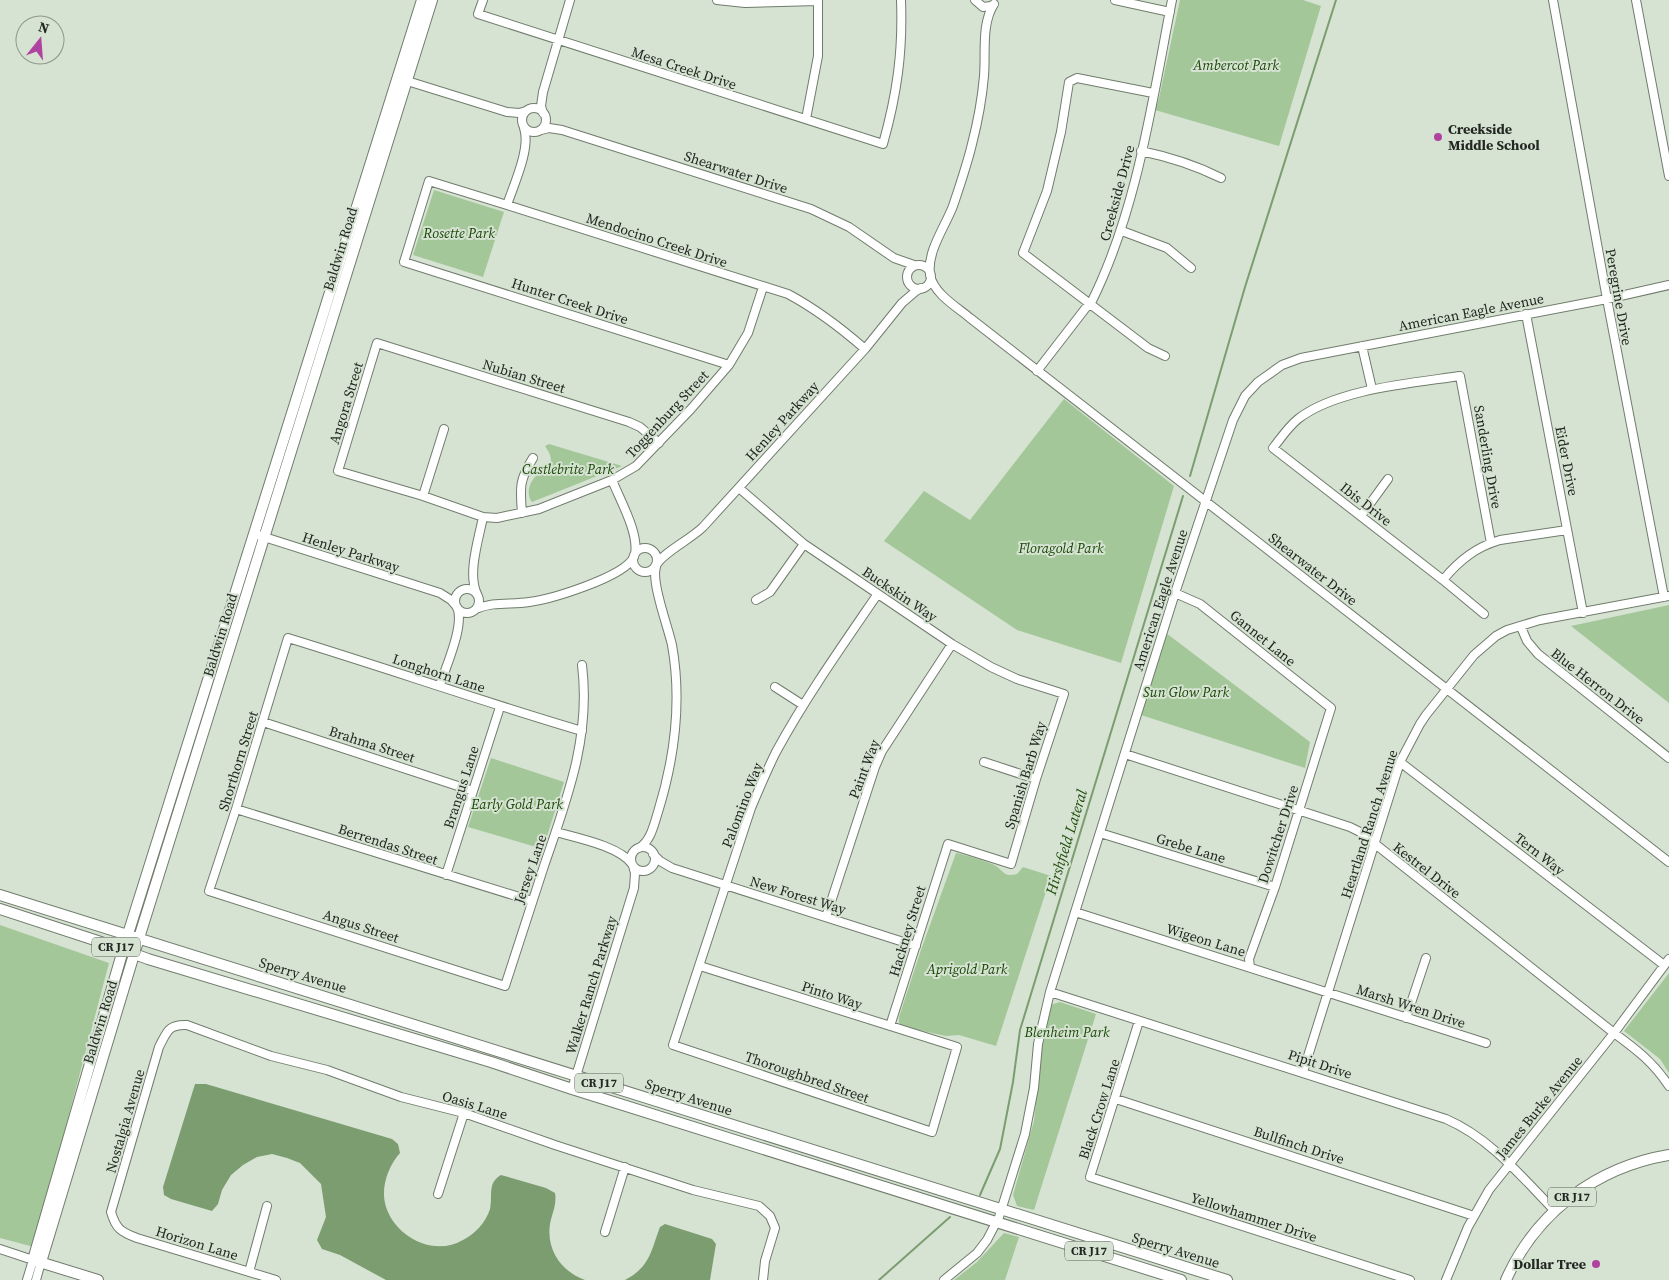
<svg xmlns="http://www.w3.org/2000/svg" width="1669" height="1280" font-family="'Source Serif 4',serif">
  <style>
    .green { fill: #a3c799 }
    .water { fill: #7b9d70 }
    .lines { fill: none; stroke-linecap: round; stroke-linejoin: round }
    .stream { stroke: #7b9d70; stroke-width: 2 }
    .minor-casing { stroke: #717c6d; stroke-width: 10 }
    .major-casing { stroke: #717c6d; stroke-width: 12 }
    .minor { stroke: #fff; stroke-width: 8 }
    .major { stroke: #fff; stroke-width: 10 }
    .poi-dot { fill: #b042a0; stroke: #d6e3d2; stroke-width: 2 }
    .labels { text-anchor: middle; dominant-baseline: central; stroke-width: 4; stroke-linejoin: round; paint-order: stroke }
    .shield { fill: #d6e3d2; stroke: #585f56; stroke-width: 1 }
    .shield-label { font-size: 12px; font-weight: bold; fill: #222721 }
    .park-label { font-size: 14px; font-style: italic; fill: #194705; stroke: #d6e3d2 }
    .street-label { font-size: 14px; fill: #222721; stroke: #d6e3d2 }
    .poi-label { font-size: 14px; font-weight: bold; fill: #222721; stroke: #d6e3d2; text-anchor: start }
    .water-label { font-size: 15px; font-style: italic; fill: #1f4d0d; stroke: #d6e3d2 }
  </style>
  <rect width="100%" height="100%" fill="#d6e3d2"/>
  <path class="green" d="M1180,0H1303L1321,6L1279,146L1155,110L1159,98Z
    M434,190L504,212L483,277L413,255Z
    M1064,399L1174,486L1121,663L1017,630L884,541L924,491L970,520Z
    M549,444L622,466L532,502C526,495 529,483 535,477C547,466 558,465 545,446Z
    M1669,605V703L1571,626Z
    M1166,633L1310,742L1305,768L1141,715Z
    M491,758L564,782L543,849L468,827Z
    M956,853C963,854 990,862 996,866C1005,872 1003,877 1017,874L1023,867L1051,876L996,1046L959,1035L946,1036L904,1027L899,1023V1017L921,950Z
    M0,925L109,963L34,1247L0,1238Z
    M1669,973V1073L1660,1059L1624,1031Z
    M1060,1002L1096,1014L1034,1210L1017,1206L1013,1195L1034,1121L1041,1054L1050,1005Z
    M1004,1233L1019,1237L1005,1280H954L977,1262Z"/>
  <path class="water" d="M195,1084H206L392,1139L398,1144L400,1153C389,1165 381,1186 385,1203C392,1235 433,1258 463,1240C475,1234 486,1222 490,1209C493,1195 487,1183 501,1175L546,1188L555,1193C557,1205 552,1213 550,1224C546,1250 562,1272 585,1280H386L340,1255L322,1249L317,1240L326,1217L321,1184L300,1163L287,1158L272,1154L257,1157L243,1165L231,1175L222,1190L218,1204L212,1211L171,1199L164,1195L163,1187Z
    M665,1224L712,1239L716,1244L710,1280H625C650,1267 651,1251 660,1227Z"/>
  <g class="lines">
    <path class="stream" d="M1190,476L1245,287L1336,0
      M980,1195L1000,1149L1013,1082L1020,1030L1183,496
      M879,1280L950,1217"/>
    <g class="minor-casing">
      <path id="minor" d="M483,0L478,14L883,144C897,94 903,52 901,0
        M717,0L745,3L818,1
        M975,0L983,7L991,6L994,4
        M1115,0L1170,12
        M1553,0L1607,299L1664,597
        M1636,0L1669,176
        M404,80L507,112L519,113L526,111
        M1153,93L1077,78L1069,82L1061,132L1047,191L1023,253L1148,348L1165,356
        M522 120a12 12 0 1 1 24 0a12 12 0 1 1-24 0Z
        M543,113L541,106L543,92L570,0
        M806,119L818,56V0
        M541,130L549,128L562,130L811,209L849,227L894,258L914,265
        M1141,151C1170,157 1195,165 1221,178
        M507,205C514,184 531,148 524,128
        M1122,231L1167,248L1191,268
        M907 277a12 12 0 1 1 24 0a12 12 0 1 1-24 0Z
        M930,274C927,251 945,227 953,206C960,185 967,165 972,144C978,121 982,99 984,76C986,53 981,24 994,4
        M930,275C934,294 957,307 970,318L1669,862
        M1526,314L1583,613
        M1362,346L1372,389
        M729,365L404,262L429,181L507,205L788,294C816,309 841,328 865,349
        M1037,371L1088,305H1090C1137,212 1152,102 1172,0
        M659,443L640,427L629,422L377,343L338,471L423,496L483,517L497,518L539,509L612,480L636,466L691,409L729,365L748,333L763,287
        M612,480C620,500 639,533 635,554
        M739,488L804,544L952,644L991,667L1017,679L1064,694L1036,779L1011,864L948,844L890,1026
        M423,496L444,429
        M522,513C520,488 519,480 533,458
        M1361,516L1388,479
        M255,534L440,593L451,600L457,607
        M633 560a12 12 0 1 1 24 0a12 12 0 1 1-24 0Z
        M657,564C664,552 691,539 703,527L865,349L902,303L916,291L921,288
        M1443,580C1459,560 1476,547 1500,540L1567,530
        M455 601a12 12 0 1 1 24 0a12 12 0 1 1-24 0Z
        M1175,593L1200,604L1331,708L1275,887L1249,959L1250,967
        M477,594C467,574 479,538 483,517
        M756,600L770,592L804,544
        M476,609C493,601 512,605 529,602C552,599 624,577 634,557
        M1484,614L1443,580L1273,448C1281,438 1288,427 1298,419C1336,389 1413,383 1460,376L1491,543
        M1521,627L1527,641L1538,654L1669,758
        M582,665C591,737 567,799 544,866C531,906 518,946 505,986L209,891L236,809L288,638C386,668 484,702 582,731
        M440,685C446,666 465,625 457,607
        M775,687L803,705
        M263,722L473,791
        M1125,754L1350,827L1360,832L1614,1033C1637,1050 1653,1062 1669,1086
        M984,762L1036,779
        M1400,762L1664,965
        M236,809L532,901
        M556,832C577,838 619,846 632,864
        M1100,833L1275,887
        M631 859a12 12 0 1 1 24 0a12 12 0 1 1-24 0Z
        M639,848C651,841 654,824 658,812C675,757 682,701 672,645C668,627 651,582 656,567
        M653,854L660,861L672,868L916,946
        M446,875L500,707
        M1075,912L1486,1043
        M826,917L875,767L882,751L952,644
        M700,966L957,1047L932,1132L673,1045L751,808C759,789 767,770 776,752C806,697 842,646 877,595
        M1050,992L1446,1119C1490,1138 1521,1176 1554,1210
        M1406,1018L1426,958
        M1139,1021L1090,1177L1410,1280
        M1303,1072L1400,762L1420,724L1426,715L1474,655L1496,636L1507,630L1540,620L1669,596
        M572,1089L634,888L635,873L633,866
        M1116,1099L1474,1216
        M438,1194L464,1113
        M605,1232L625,1167
        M0,1249L33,1260L27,1280
        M249,1272L267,1206
        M36,1280L41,1262
        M276,1280L137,1238C121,1232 116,1229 111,1212L159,1047C167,1032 168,1024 187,1025L271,1056L327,1070L401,1097L464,1113L555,1145L693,1190L759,1206L770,1216L775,1228L765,1261L763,1280
        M944,1280L977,1253L987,1240L999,1217L1025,1134L1034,1088L1038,1044L1050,992L1175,593L1233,420L1245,396L1258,382L1282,365L1301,358L1607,299L1669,285
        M1446,1280L1468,1227L1489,1190L1614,1033L1669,959"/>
    </g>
    <g class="major-casing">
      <path id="major" d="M0,895L1227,1280
        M0,909L113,946L148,959L491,1062L572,1089L1181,1280
        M41,1262L139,938L432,0
        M98,1280L33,1260L123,950L422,0
        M1506,1280C1536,1212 1597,1167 1669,1155"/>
    </g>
    <use href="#minor" class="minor"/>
    <use href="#major" class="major"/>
  </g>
  <g class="poi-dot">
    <circle cx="1438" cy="137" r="5"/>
    <circle cx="1596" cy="1264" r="5"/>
  </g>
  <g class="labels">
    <g class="shield">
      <rect x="92" y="937.5" width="48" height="19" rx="4"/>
      <rect x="575" y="1073.5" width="48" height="19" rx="4"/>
      <rect x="1548" y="1187.5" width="48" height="19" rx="4"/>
      <rect x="1065" y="1241.5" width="48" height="19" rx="4"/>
    </g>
    <g class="shield-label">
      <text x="116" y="947">CR J17</text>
      <text x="599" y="1083">CR J17</text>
      <text x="1572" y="1197">CR J17</text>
      <text x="1089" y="1251">CR J17</text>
    </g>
    <g class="park-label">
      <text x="1236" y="65">Ambercot Park</text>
      <text x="459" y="233">Rosette Park</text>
      <text x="568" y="469">Castlebrite Park</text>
      <text x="1061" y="548">Floragold Park</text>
      <text x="1186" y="692">Sun Glow Park</text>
      <text x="517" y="804">Early Gold Park</text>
      <text x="967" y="969">Aprigold Park</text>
      <text x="1067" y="1032">Blenheim Park</text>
    </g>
    <g class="street-label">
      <text transform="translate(684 68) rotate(18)">Mesa Creek Drive</text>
      <text transform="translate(736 172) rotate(18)">Shearwater Drive</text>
      <text transform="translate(1117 193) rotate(-75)">Creekside Drive</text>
      <text transform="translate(657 240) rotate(18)">Mendocino Creek Drive</text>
      <text transform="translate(340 249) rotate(-73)">Baldwin Road</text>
      <text transform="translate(1619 297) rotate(80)">Peregrine Drive</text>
      <text transform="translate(570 301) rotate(18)">Hunter Creek Drive</text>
      <text transform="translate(1471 312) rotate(-11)">American Eagle Avenue</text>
      <text transform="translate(524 376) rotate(17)">Nubian Street</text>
      <text transform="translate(346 403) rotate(-73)">Angora Street</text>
      <text transform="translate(667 414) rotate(-47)">Toggenburg Street</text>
      <text transform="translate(782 421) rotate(-48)">Henley Parkway</text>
      <text transform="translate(1488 457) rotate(80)">Sanderling Drive</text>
      <text transform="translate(1567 461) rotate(79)">Eider Drive</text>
      <text transform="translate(1366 504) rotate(38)">Ibis Drive</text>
      <text transform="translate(351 552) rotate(18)">Henley Parkway</text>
      <text transform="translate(1313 569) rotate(38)">Shearwater Drive</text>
      <text transform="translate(900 594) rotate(34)">Buckskin Way</text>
      <text transform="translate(1160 600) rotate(-72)">American Eagle Avenue</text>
      <text transform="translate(220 635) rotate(-73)">Baldwin Road</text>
      <text transform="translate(1263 638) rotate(39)">Gannet Lane</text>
      <text transform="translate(439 673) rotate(18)">Longhorn Lane</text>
      <text transform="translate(1598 686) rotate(38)">Blue Herron Drive</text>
      <text transform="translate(372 744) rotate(18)">Brahma Street</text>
      <text transform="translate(238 761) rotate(-73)">Shorthorn Street</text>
      <text transform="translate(864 769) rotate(-69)">Paint Way</text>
      <text transform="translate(1025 775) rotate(-73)">Spanish Barb Way</text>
      <text transform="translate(461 787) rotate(-72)">Brangus Lane</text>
      <text transform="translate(742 805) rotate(-69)">Palomino Way</text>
      <text transform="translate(1369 824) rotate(-72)">Heartland Ranch Avenue</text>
      <text transform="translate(1278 834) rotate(-72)">Dowitcher Drive</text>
      <text transform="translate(388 844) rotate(18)">Berrendas Street</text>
      <text transform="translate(1191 848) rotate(17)">Grebe Lane</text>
      <text transform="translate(1540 854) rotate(38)">Tern Way</text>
      <text transform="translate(530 869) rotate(-71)">Jersey Lane</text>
      <text transform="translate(1427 870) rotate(38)">Kestrel Drive</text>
      <text transform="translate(798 895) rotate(17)">New Forest Way</text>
      <text transform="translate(361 926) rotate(18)">Angus Street</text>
      <text transform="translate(907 931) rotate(-73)">Hackney Street</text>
      <text transform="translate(1206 940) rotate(17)">Wigeon Lane</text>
      <text transform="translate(303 975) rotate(17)">Sperry Avenue</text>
      <text transform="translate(591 985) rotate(-73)">Walker Ranch Parkway</text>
      <text transform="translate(832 995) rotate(18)">Pinto Way</text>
      <text transform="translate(1411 1006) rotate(18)">Marsh Wren Drive</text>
      <text transform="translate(100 1022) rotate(-73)">Baldwin Road</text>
      <text transform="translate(1320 1064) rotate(18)">Pipit Drive</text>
      <text transform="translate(807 1077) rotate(19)">Thoroughbred Street</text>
      <text transform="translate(689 1097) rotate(18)">Sperry Avenue</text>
      <text transform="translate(475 1105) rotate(17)">Oasis Lane</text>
      <text transform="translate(1539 1107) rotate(-51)">James Burke Avenue</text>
      <text transform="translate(1099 1109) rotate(-72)">Black Crow Lane</text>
      <text transform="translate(125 1121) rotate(-74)">Nostalgia Avenue</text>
      <text transform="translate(1299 1145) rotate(18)">Bullfinch Drive</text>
      <text transform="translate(1254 1217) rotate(18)">Yellowhammer Drive</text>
      <text transform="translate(197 1243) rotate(17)">Horizon Lane</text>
      <text transform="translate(1176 1250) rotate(17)">Sperry Avenue</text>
    </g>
    <g class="poi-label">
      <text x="1448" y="129">Creekside<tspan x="1448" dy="16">Middle School</tspan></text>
      <text x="1586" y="1264" text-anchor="end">Dollar Tree</text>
    </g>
    <g class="water-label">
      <text transform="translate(1066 842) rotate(-73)">Hirshfield Lateral</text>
    </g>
  </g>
  <g transform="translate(40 40) rotate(17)"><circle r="24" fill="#d6e3d2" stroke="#8e988b"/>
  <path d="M0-4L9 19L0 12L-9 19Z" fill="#b042a0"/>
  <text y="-8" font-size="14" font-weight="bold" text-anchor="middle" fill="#222721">N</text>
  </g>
</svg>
